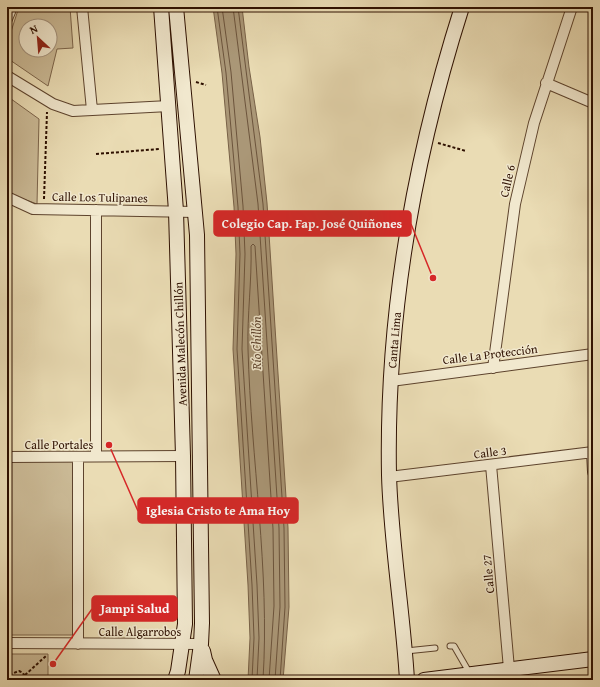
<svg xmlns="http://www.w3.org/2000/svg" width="600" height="687" font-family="'Gentium Book Plus',serif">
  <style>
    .green { fill: #cab995; stroke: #7c644a; fill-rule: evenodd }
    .water { fill: #aa9777; stroke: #786147 }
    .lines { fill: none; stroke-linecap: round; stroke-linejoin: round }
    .shore { stroke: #6c543c; stroke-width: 1 }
    .lane-casing { stroke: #5d432d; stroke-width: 7 }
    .street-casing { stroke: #5d432d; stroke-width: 12 }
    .secondary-casing { stroke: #2e1000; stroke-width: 16 }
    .path { stroke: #2e1000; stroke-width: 2; stroke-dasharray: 3 2; stroke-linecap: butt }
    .lane { stroke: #f1e8ce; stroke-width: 5 }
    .street { stroke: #f1e8ce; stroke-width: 10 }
    .secondary { stroke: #f1e8ce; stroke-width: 14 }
    .labels { text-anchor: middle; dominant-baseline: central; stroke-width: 3; stroke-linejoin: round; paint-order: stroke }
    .street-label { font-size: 12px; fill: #2e1000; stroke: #f1e8ce }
    .water-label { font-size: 13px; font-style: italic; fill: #604630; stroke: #f1e8ce }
    .leader { fill: none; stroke: #d62828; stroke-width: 1.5 }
    .callout-dot { fill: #d62828; stroke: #f1e8ce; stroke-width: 1.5 }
    .callout { fill: #d62828; stroke: #d62828; stroke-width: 1.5 }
    .callout-label { font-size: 13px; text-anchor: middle; font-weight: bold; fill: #fff }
  </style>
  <rect width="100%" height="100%" fill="#eadcb4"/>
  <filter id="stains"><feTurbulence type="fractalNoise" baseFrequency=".005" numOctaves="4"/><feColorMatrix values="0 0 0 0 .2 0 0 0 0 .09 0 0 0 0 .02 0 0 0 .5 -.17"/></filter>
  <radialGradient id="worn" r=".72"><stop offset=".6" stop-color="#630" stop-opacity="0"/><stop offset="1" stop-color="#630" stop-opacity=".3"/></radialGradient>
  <path class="green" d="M19,7H70L73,48L57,49L48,86L7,58V44ZM26,26H50V50H26Z
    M7,96L39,119L37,204L7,193Z
    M76,460V635H7V461Z
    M7,654H48V680H7Z"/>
  <path class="water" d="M213,7H242L249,67L260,137L267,203L288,528L289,607L283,680H248L250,638L248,585L233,349L236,254L234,207L222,73Z"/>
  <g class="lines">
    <path class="shore" d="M217,7L226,73L238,207L240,254L237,349L252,585L254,638L252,680
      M222,7L231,72L243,206L245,254L242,349L257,585L259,638L257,680
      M233,7L258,204L279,528L280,607L275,680
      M238,7L263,204L284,528L285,607L280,680
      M263,680C270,570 251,460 248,349C247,315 252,281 251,246L253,244L255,246L273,529L274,606L269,680"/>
    <g class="lane-casing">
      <path id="lane" d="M450,646H454L469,672
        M406,651L435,648"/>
    </g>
    <g class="street-casing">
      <path id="street" d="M82,7L92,110
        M7,19L12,7
        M7,76L53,104L73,111L169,106
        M546,83L593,103
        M7,197L33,209L195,212
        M96,210V456
        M493,368L515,204L534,123L572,7
        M391,381L593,354
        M592,452L593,472
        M7,457L183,456
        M491,465L510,680
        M389,477L593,452
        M7,643L201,644
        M78,644V457"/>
    </g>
    <g class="secondary-casing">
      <path id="secondary" d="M161,7L176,211L183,456L185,624L178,671L175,680
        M176,7L197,235L202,623L201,644L196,680
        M203,651L205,660L214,680
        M407,680C403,612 391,544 389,475C386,316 414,158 462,7
        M424,680L593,659"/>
    </g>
    <path class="path" d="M196,82L206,85
      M438,143L466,151
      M96,154L159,149
      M44,199L47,112
      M7,670L11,674
      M25,675L47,655
      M8,680L11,674L19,671L23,673L26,680"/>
    <use href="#lane" class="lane"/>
    <use href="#street" class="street"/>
    <use href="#secondary" class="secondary"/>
  </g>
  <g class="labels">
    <g class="street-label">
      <text transform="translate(507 181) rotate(-77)">Calle 6</text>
      <text transform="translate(100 197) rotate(1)">Calle Los Tulipanes</text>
      <text transform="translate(394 340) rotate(-85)">Canta Lima</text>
      <text transform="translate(180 344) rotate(-92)">Avenida Malecón Chillón</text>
      <text transform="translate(490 354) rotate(-7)">Calle La Protección</text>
      <text x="59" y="444">Calle Portales</text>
      <text transform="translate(490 452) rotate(-7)">Calle 3</text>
      <text transform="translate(488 574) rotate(-95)">Calle 27</text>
      <text x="140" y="631">Calle Algarrobos</text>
    </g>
    <g class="water-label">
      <text transform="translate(256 343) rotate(-90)">Río Chillón</text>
    </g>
  </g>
  <path class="leader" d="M433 278L411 224M109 445L138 511M53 664L92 609"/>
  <g class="callout-dot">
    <circle cx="433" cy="278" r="4"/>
    <circle cx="109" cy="445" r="4"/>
    <circle cx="53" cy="664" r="4"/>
  </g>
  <g class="callout">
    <rect x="214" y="211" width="197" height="25" rx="4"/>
    <rect x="138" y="498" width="160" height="25" rx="4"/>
    <rect x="92" y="596" width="85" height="25" rx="4"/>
  </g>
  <g class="callout-label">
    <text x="312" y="228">Colegio Cap. Fap. José Quiñones</text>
    <text x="218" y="515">Iglesia Cristo te Ama Hoy</text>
    <text x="135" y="613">Jampi Salud</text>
  </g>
  <rect width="600" height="687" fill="none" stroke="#eadcb4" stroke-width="24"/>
  <rect x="8" y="8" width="584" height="671" fill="none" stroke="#2e1000" stroke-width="2"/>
  <rect x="12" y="12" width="576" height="663" fill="none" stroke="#2e1000"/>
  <g transform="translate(38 38) rotate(334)"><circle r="19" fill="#f1e8ce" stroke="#a3927c"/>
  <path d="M0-3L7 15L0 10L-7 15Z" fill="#8f2418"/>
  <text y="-6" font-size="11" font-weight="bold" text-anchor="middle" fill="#2e1000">N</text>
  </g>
  <rect width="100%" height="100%" filter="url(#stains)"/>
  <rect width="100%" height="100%" fill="url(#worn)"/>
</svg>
